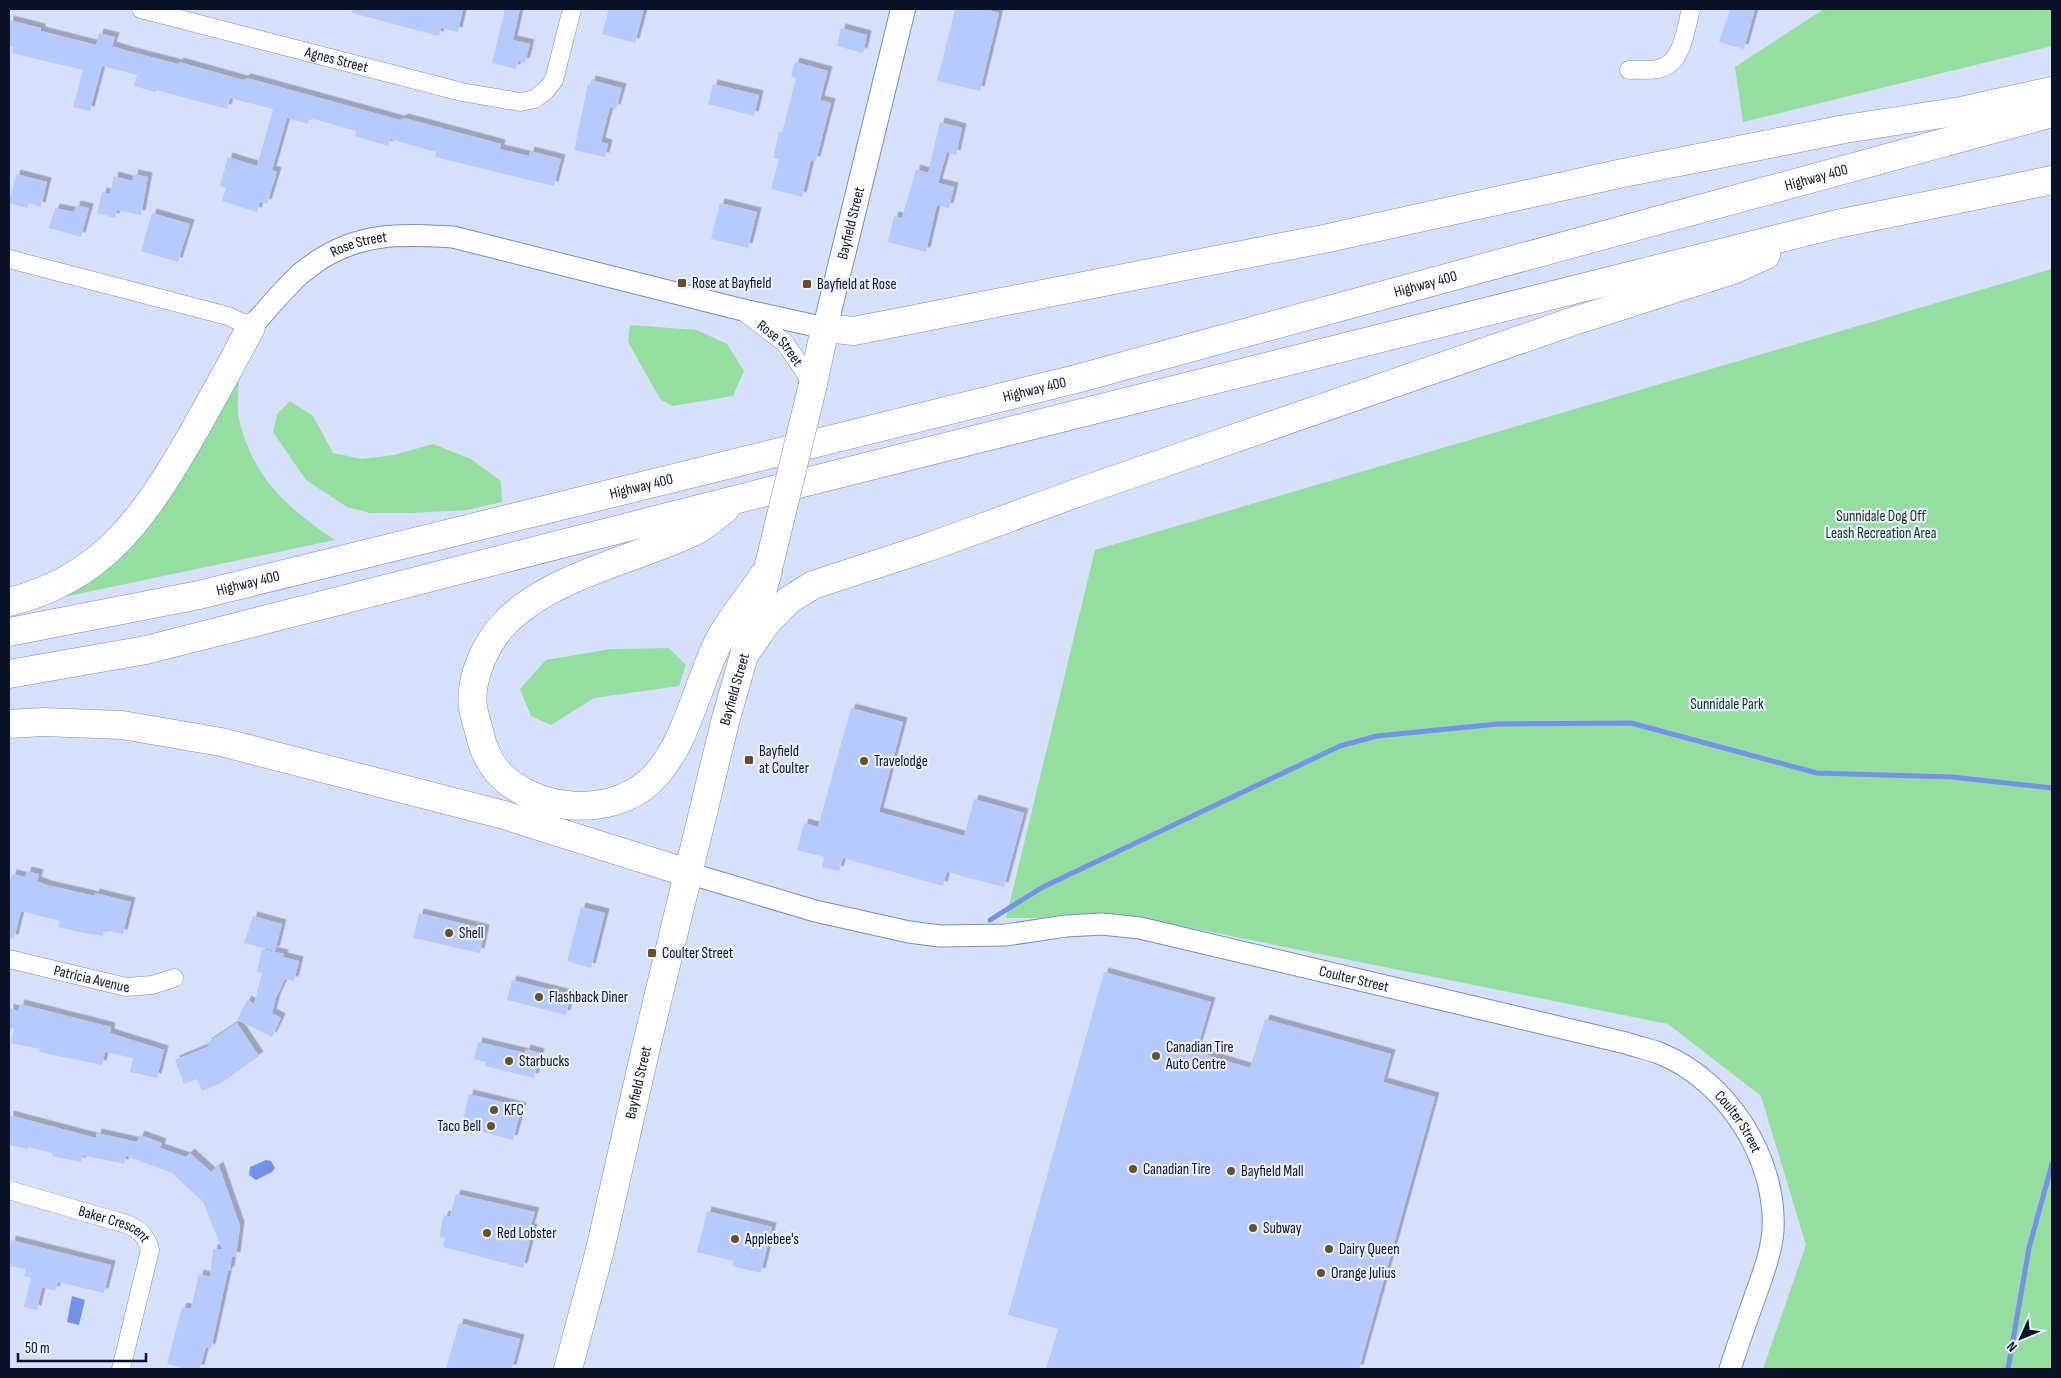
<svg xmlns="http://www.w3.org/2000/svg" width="2061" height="1378" font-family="'Sofia Sans Condensed',sans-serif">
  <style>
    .green { fill: #94dea0 }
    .water { fill: #7492eb }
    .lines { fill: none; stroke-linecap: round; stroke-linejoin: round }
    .stream { stroke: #7492eb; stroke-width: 5 }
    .building { fill: #b7cafd; filter: url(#shadow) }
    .minor-casing { stroke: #778cc8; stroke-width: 19 }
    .tertiary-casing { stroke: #778cc8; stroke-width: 23 }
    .secondary-casing { stroke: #778cc8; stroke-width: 26 }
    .primary-casing { stroke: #778cc8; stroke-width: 29 }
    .motorway-casing { stroke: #778cc8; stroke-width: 29 }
    .minor { stroke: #fff; stroke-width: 18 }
    .tertiary { stroke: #fff; stroke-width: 21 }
    .secondary { stroke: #fff; stroke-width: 24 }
    .primary { stroke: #fff; stroke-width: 28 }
    .motorway { stroke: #fff; stroke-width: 28 }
    .primary-bridge-casing { stroke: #778cc8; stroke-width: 29; stroke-linecap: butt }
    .primary-bridge { stroke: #fff; stroke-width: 28 }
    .poi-dot { fill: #665321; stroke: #e8eefb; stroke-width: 2 }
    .labels { text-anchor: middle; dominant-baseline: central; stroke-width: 4.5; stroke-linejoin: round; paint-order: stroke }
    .street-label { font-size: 15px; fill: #0b1228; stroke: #e8eefb }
    .poi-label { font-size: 15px; fill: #0b1228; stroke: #e8eefb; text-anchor: start }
    .park-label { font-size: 15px; fill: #0f3518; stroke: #e8eefb }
  </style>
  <defs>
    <filter id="shadow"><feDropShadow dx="4.5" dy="-4.5" stdDeviation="0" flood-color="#0004"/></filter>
  </defs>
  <rect width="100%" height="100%" fill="#d6e0fa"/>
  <path class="green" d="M1824,9H2052V46L1743,122L1735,67Z
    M2052,269V1369H1763L1806,1245L1761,1096L1668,1024L1141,918H1006L1095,550Z
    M630,325L697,330L727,344L744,371L733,396L672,406L660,399L628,342Z
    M239,377C239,390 236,407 239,419C253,478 287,508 335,540L59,598Z
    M290,401L313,416L333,453L362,459L394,455L433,444L471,459L501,481L502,502L467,510L412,513H370L347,507L306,480L273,432L277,414Z
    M669,648L686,665L679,686L594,698L551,725L531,716L520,689L546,660L611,649Z"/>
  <path class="water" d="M266,1160L271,1161L275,1168L272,1172L256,1180L249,1175L250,1167Z
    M72,1296L85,1300L79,1325L67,1322Z"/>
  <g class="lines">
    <path class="stream" d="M990,920L1043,887L1340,746L1377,736L1498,724L1631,723L1817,773L1952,777L2052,788
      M2008,1369L2029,1248L2052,1164"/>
  </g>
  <path class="building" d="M353,9H463L458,32L441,28L439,36L352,13Z
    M505,9H520L513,40L530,44L525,63L518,61L516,69L492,63Z
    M609,9H644L635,43L602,34Z
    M955,9H985L999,13L980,91L937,81Z
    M1730,9H1755L1744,49L1719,42Z
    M9,20L41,28V31L96,45L99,33L115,37L112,46L128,51L178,64L179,62L243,80L247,78L400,120L404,118L501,144L500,149L529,156L530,151L561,159L554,186L435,157L436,152L390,139L388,146L355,136L356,131L310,118L308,124L287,118L272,170L277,172L267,204L260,202L257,212L222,201L226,188L220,186L228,157L257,166L273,109L230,98L227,109L156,90L155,92L134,86L137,75L102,66L90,111L73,107L83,70L12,53L13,47L9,46Z
    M841,28L867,35L863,53L837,46Z
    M795,62L828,71L820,100L831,103L816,161L811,160L802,197L771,189L779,159L773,158L779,132L782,133L796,78L791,76Z
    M591,80L622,88L616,109L610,107L601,142L608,144L605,157L574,150L588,84L590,85Z
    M713,84L759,95L754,116L708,104Z
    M940,122L962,128L956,155L947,152L938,183L954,187L949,208L937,205L926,252L888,242L894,216L902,218L916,169L928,173Z
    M16,174L47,182L41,207L29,203L27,208L9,203Z
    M134,174L148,177L141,215L117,210L115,218L97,213L102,192L110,194L114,176L132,181Z
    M720,203L757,212L748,248L711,239Z
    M76,205L89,208L81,237L49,228L55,208L74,212Z
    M152,213L190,224L178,262L141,251Z
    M851,708L903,722L879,812L964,836L974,799L1024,813L1004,887L947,872L943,886L843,858L839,871L822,867L824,857L797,850L804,823L818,827Z
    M27,871L39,874L37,881L47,885L95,896V893L131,902L123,934L104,930L103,936L79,932L58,927L60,921L21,911L14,939L9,938V887L12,874L25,877Z
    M581,907L605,913L591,968L567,961Z
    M419,913L485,929L480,953L413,938Z
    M253,916L282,924L275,951L244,943Z
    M262,949L284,954L283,957L299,961L294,981L285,979L276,998L272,1013L281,1018L272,1037L237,1020L247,1000L254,1004L262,973L257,972Z
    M1104,972L1211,1002L1196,1052L1250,1068L1265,1019L1391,1054L1383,1082L1435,1097L1359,1369H1046L1058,1329L1008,1315Z
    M512,980L571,995L566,1015L507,1000Z
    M20,1004L111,1027L110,1033L164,1050L157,1078L130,1072L133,1058L105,1052L102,1065L39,1052L40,1049L11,1043L14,1029L9,1028V1008L18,1011Z
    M237,1023L259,1056L221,1083L202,1091L197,1079L184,1084L175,1060L209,1046L207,1043Z
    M478,1042L525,1053L526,1049L540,1053L534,1078L485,1066L486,1062L474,1059Z
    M469,1094L522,1107L513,1140L462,1126Z
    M9,1115L96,1138L97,1133L137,1142L140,1135L162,1143L160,1148L186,1157L190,1153L211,1172L219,1166L240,1226L236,1257L232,1256L230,1271H228L211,1349L206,1347L200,1369H179L180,1367L167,1364L182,1307L191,1309L199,1274L210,1277L213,1249H222L203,1202L172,1173L126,1156L124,1164L82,1155L81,1162L52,1156V1153L28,1147V1149L9,1145Z
    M456,1194L535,1212L530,1228H533L523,1268L443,1247L445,1238L440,1237L441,1227L444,1215L450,1217Z
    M707,1211L772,1227L761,1273L732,1266L734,1261L697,1252Z
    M11,1240L111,1265L104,1293L58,1282L55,1291L42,1287L37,1310L24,1307L31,1278L24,1276L26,1269L9,1266Z
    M459,1323L520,1339L512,1369H446Z"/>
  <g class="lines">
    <g class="minor-casing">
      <g id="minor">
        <path id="s1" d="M141,9L462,92L520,102L535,99L546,90L554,80L572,9"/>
        <path d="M1629,70C1638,69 1648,71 1657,69C1683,65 1685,30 1691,9"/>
        <path d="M9,259L228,316L251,327"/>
        <path id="s2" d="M744,312L785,343L813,384"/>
        <path id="s3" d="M9,959L126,987L152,985L174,978"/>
        <path id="s4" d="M9,1190L126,1224C139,1229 147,1236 150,1250L121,1369"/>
      </g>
    </g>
    <g class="tertiary-casing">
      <g id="tertiary">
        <path id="s5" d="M251,327C267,310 281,292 298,276C303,271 310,267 316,262C360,232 402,234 453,237L739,309L825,328"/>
        <path id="s6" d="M688,873L815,911L909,932L940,936L1006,935L1066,926L1102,924L1140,928L1626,1043C1637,1047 1648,1049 1659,1053C1727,1080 1777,1158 1773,1231C1771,1253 1763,1274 1756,1294C1747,1319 1738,1344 1730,1369"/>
      </g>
    </g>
    <g class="secondary-casing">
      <g id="secondary">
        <path id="s7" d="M825,328L903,9"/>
      </g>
    </g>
    <g class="primary-casing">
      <g id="primary">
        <path d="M813,384L825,328"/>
        <path id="s8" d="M568,1369L600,1250L647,1043L725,722L768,571"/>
      </g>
    </g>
    <g class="motorway-casing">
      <g id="motorway">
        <path d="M825,328L854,331L1328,238L1623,173L1845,129L1961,111L2052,91"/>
        <path d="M726,508C716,516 705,526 693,532C633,560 550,576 504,624C486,643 469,680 473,707C474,715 477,723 479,731C482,745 488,761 498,772C534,812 609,818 649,782C687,748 697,681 721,637C734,614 753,592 768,569"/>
        <path d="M9,602C102,579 143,519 189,440C210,403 231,365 251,327"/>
        <path id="s9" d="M9,632L199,595L1076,379L2052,113"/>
        <path d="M744,655L768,621L789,600L813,585L929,547L1085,490L1571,322L1733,270L1766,255"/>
        <path d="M9,674L146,650L738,499L1837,224L2052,180"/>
        <path d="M9,724L43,722L122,725L221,742L504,815L688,873"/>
      </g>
    </g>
    <use href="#minor" class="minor"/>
    <use href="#tertiary" class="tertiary"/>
    <use href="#secondary" class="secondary"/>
    <use href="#primary" class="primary"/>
    <use href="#motorway" class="motorway"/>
    <g class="primary-bridge-casing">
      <path id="primary-bridge" d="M768,569L813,384"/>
    </g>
    <use href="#primary-bridge" class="primary-bridge"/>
  </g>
  <g class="poi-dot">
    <rect x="677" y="278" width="10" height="10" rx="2.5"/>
    <rect x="802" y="279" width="10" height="10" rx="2.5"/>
    <rect x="744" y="755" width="10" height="10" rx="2.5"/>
    <circle cx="864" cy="761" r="5"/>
    <circle cx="449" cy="933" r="5"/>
    <rect x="647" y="948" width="10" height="10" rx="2.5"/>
    <circle cx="539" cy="997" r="5"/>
    <circle cx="1156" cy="1056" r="5"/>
    <circle cx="509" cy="1061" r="5"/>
    <circle cx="494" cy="1110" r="5"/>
    <circle cx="491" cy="1126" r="5"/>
    <circle cx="1133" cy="1169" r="5"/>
    <circle cx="1231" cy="1171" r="5"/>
    <circle cx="1253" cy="1228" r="5"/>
    <circle cx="487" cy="1233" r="5"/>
    <circle cx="735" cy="1239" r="5"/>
    <circle cx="1329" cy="1249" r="5"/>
    <circle cx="1321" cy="1273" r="5"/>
  </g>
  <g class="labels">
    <g class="street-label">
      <text stroke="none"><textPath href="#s1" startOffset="202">Agnes Street</textPath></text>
      <text stroke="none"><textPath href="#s9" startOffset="1864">Highway 400</textPath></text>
      <text stroke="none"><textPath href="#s7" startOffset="108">Bayfield Street</textPath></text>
      <text stroke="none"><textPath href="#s5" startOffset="139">Rose Street</textPath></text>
      <text stroke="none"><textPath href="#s9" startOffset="1459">Highway 400</textPath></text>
      <text stroke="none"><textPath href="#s2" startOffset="48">Rose Street</textPath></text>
      <text stroke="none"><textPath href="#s9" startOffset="1054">Highway 400</textPath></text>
      <text stroke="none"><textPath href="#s9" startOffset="649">Highway 400</textPath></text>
      <text stroke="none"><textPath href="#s9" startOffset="244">Highway 400</textPath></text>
      <text stroke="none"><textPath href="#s8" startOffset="700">Bayfield Street</textPath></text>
      <text stroke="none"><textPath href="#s3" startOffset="85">Patricia Avenue</textPath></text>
      <text stroke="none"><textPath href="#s6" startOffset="681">Coulter Street</textPath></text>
      <text stroke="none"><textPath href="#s8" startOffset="295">Bayfield Street</textPath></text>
      <text stroke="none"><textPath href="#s6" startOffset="1102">Coulter Street</textPath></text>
      <text stroke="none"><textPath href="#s4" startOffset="111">Baker Crescent</textPath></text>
    </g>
    <g class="poi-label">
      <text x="692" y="283">Rose at Bayfield</text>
      <text x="817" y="284">Bayfield at Rose</text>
      <text x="759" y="751">Bayfield<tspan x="759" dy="17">at Coulter</tspan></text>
      <text x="874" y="761">Travelodge</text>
      <text x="459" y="933">Shell</text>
      <text x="662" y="953">Coulter Street</text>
      <text x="549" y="997">Flashback Diner</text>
      <text x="1166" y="1047">Canadian Tire<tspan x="1166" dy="17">Auto Centre</tspan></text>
      <text x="519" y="1061">Starbucks</text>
      <text x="504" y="1110">KFC</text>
      <text x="481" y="1126" text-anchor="end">Taco Bell</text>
      <text x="1143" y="1169">Canadian Tire</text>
      <text x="1241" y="1171">Bayfield Mall</text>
      <text x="1263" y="1228">Subway</text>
      <text x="497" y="1233">Red Lobster</text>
      <text x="745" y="1239">Applebee's</text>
      <text x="1339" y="1249">Dairy Queen</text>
      <text x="1331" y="1273">Orange Julius</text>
    </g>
    <g class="park-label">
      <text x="1881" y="516">Sunnidale Dog Off<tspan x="1881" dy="17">Leash Recreation Area</tspan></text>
      <text x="1727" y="704">Sunnidale Park</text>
    </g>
  </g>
  <rect width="2061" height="1378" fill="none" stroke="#0b1228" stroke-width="20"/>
  <g transform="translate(2021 1338) rotate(226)" stroke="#e8eefb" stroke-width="4" paint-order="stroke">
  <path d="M0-4L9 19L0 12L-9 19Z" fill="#0b1228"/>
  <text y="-8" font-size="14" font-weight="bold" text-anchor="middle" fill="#0b1228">N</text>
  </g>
  <path d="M18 1353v8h128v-8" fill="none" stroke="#0b1228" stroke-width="2.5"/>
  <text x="25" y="1353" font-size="15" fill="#0b1228" stroke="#e8eefb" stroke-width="4" paint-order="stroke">50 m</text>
</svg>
